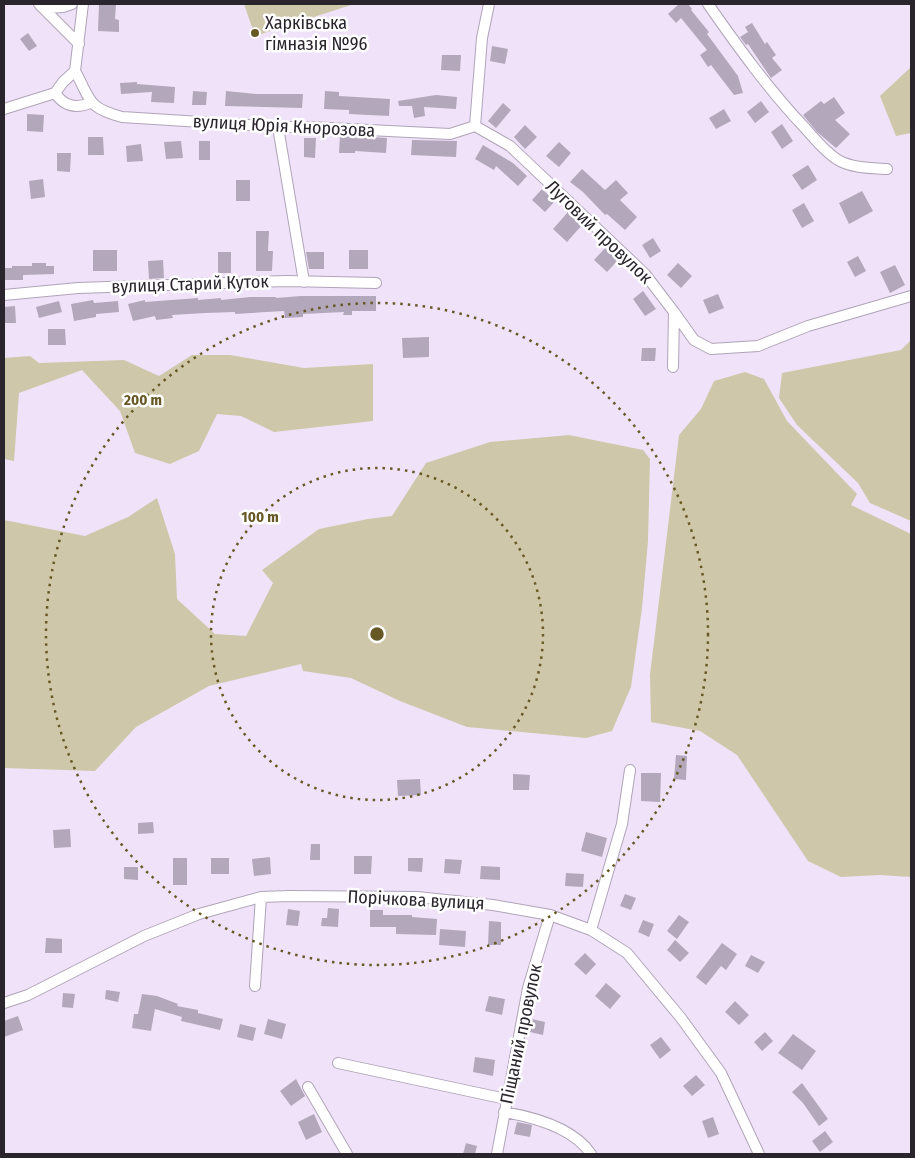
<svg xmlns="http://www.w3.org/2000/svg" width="915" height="1158" font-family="'Fira Sans Condensed',sans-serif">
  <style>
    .green { fill: #cfc7a9 }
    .building { fill: #b3a7bb }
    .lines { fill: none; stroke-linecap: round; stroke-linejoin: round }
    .minor-casing { stroke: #b0a4b8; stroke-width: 12 }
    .minor { stroke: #fff; stroke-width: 10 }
    .ring { fill: none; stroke: #665926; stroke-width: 2.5; stroke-dasharray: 2.5 5 }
    .poi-dot { fill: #665926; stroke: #fff; stroke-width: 2 }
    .labels { text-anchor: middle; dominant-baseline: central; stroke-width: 5; stroke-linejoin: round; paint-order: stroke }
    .poi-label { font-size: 18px; fill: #2a252d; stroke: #fff; text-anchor: start }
    .street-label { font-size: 18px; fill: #2a252d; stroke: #fff }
    .centre { fill: #665926; stroke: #fff; stroke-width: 2.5 }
    .ring-label { font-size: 15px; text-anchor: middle; font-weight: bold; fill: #665926; stroke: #fff; stroke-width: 5; stroke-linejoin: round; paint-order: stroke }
  </style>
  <rect width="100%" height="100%" fill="#f0e3f9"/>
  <path class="green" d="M244,4H354L255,36Z
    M911,67V133L896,136L880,96Z
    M911,340V521L870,503L858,483L797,425L779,398L782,373L901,350Z
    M192,355H230L304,368L373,364V421L274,432L241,416L217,414L199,451L170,464L135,453L120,411L82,370L19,393L14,461L4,459V358L30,356L39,363L124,360L159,376Z
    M745,372L764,379L787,421L857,494L851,505L911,534V877L880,875L841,877L808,861L737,755L700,731L651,722L650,675L679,435L701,409L714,381Z
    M569,435L643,450L650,459L648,541L642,608L631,687L612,731L586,738L467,727L400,701L351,678L303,671L301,664L209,686L136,727L95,771L4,768V520L85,536L128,517L157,498L175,554L177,599L215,634L246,636L273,583L262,570L319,529L368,519L392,516L426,463L490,442Z"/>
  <path class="building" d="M99,4H116L115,19L119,20V32L98,31Z
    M679,4H688L692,9L691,10L709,32L707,34L738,76L743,93L734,95L711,65L708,67L700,55L707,50L681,18L676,23L668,14Z
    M752,23L765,44L767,42L776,55L772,58L782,70L771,78L748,44L746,45L740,37L748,32L745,27Z
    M28,33L37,46L29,51L20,39Z
    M492,46L508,49L505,64L490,61Z
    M442,55H461L460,71L441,70Z
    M137,82V84L175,87L174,103L151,102L152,92L121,94L120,83Z
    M193,91L207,92L206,105H192Z
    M226,91L256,94H303L302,108L225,106Z
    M325,91L339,92V96L390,99L389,116L349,114V110L324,109Z
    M436,95L457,97L456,109L424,107L425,116L414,118L412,106H399L398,101Z
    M834,97L845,113L835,120L850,134L836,148L817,132L803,115L821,101L824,104Z
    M761,101L769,112L755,123L747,112Z
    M503,103L511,110L496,128L488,121Z
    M724,109L731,121L716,129L709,118Z
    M27,114L44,115L43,132L27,131Z
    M782,124L793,141L782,149L771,132Z
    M525,125L537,137L525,149L514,137Z
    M340,135L387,138L386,153L355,151V153H339Z
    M88,137H103L104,155H88Z
    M304,138H316L315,158L304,157Z
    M412,140L457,141L456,157L411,155Z
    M181,141L183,158L166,159L164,142Z
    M199,141H210V160H199Z
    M559,142L571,153L559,167L546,156Z
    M141,144L143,161L127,162L126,146Z
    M483,145L513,163L527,176L518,186L496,166L494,170L475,159Z
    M57,153H71L70,172L57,171Z
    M808,165L817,180L802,190L792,175Z
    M582,169L605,190L616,180L628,193L620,200L637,217L625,230L607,214L605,215L583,192L570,182Z
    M43,179L45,197L31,199L29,181Z
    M236,180H250V201H236Z
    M542,189L555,201L545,212L532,200Z
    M862,191L873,211L849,224L839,203Z
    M804,203L814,221L802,228L792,210Z
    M568,212L582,225L567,242L553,229Z
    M256,231H269L268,251H273L272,271H256Z
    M653,238L661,251L650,258L642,245Z
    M606,247L619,259L607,272L594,260Z
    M93,250H117V271H93Z
    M349,250H368V269H349Z
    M218,252H231V273H218Z
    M306,252H324V269H309Z
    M858,256L866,271L855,277L847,262Z
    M163,260L164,278L149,279L148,261Z
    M32,263H46V266H54V274L23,275V280H4V268H12V266H32Z
    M678,263L692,276L681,288L667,275Z
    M895,265L905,285L890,293L880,272Z
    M643,291L656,309L645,316L633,299Z
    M718,294L724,308L709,314L703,300Z
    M301,296H376V311H352V315H343L344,312L303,314V317L285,318L284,311L235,314V312L205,313L172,315L173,318L156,320L155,316L133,321L128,304L145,300V302L198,298V300L221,298V300L250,297H276V298Z
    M93,300L94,303L118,301L119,312L96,314V317L74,321L71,304Z
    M59,301L62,312L39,318L36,307Z
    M15,306L16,323H4V307Z
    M48,329H65L66,345H48Z
    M429,337V357L403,358L402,338Z
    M642,348H656L655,361H641Z
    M676,755L687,756L686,780L674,779Z
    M641,773H661L660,802L641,801Z
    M513,774L530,775L529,790H513Z
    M420,779L421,795L398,796L397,780Z
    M153,822L154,833L138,834V823Z
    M70,829L71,847L54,848L53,830Z
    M586,832L607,838L602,857L581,851Z
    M311,844H320V860H310Z
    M354,856H372L371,874H354Z
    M270,857L271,874L254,876L252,859Z
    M173,858H187V885H173Z
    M211,858H229V874H211Z
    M408,858H423L422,872L408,871Z
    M445,859L462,860L460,874L444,873Z
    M481,866L500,867V880L480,879Z
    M124,867H138V880L124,879Z
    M566,873L584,874L583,887L565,886Z
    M625,894L636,898L631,910L620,906Z
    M328,908L339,909L338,927L321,926L322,918H327Z
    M288,909L300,911L298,926L286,925Z
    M370,910H383V915H412V917L437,919L436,935L396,934V927H370Z
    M679,915L689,922L677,939L667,931Z
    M643,920L654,924L649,937L638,932Z
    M489,921L501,922V945H488Z
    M440,929L466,931L465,947L439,945Z
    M46,938L62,939V953H45Z
    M675,940L689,953L680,962L667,950Z
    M722,943L737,954L726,970L721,966L706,985L696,977Z
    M585,953L596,964L586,975L574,964Z
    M751,955L765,962L758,973L745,966Z
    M606,983L621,996L610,1009L595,996Z
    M106,990L120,992L118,1002L105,999Z
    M63,993L75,994L73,1008L62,1007Z
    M142,994L157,996L178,1004L177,1006L198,1010V1013L223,1019L220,1030L181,1021L182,1017L155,1009L151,1031L132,1028L134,1014H138Z
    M489,996L505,999L502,1015L485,1011Z
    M735,1001L749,1015L739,1025L725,1012Z
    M18,1016L23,1030L4,1037V1021Z
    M268,1019L286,1024L282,1039L264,1034Z
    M532,1019L545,1022L543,1035L530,1032Z
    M240,1024L256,1028L253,1041L237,1037Z
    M765,1032L773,1041L762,1051L754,1042Z
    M793,1034L816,1051L802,1070L778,1053Z
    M661,1037L671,1050L660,1059L650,1045Z
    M475,1057L495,1060L493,1076L473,1072Z
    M696,1075L705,1085L692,1096L683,1086Z
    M296,1079L305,1096L291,1106L280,1091Z
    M802,1083L828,1119L819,1126L803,1103L792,1092Z
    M314,1114L322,1132L306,1140L298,1122Z
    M713,1117L719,1134L708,1138L702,1121Z
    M517,1122L532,1125L530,1137L514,1134Z
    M825,1131L833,1142L820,1152L812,1141Z
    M466,1143L477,1146L475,1154H463Z"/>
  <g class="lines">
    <g class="minor-casing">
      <path id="minor" d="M39,4L79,44
        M708,4C738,47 769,90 805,128C815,139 825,152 838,160C852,168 870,168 887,169
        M46,8L63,7L72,4
        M75,71C91,100 87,108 122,117L278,127H308L450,134L475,126L482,38L489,4
        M75,71L83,4
        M55,93C64,106 75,109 90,103
        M4,109L55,93L63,82L75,71
        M475,126L510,146L645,274L674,312L673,367
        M278,127L304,282
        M4,295L78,288L287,281L376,283
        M674,312L694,340L711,349L758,346L808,326L911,296
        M591,930L622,824L630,770
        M255,986L261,897
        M4,1003L28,995L144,936L199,914L261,897L289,896L417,897L493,905L550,915L591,930L627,953L681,1018L721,1073L759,1154
        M338,1063L506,1099
        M308,1087L347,1154
        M504,1112C533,1117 573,1127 591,1154
        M497,1154L528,988L550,915"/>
    </g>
    <use href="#minor" class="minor"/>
  </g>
  <g class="ring">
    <circle cx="377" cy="634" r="166"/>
    <circle cx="377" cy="634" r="331"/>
  </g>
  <circle class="poi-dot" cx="255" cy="33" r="5"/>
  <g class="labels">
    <g class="poi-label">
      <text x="265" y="23">Харківська<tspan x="265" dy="21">гімназія №96</tspan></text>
    </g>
    <g class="street-label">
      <text transform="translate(284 126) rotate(3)">вулиця Юрія Кнорозова</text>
      <text transform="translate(599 232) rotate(44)">Луговий провулок</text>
      <text transform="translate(190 284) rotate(-2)">вулиця Старий Куток</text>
      <text transform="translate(416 900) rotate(3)">Порічкова вулиця</text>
      <text transform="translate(521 1034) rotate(-78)">Піщаний провулок</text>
    </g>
  </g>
  <circle cx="377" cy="634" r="8" class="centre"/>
  <g class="ring-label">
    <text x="143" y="405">200 m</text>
    <text x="260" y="522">100 m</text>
  </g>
  <rect width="915" height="1158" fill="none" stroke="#2a252d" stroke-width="10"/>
</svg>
